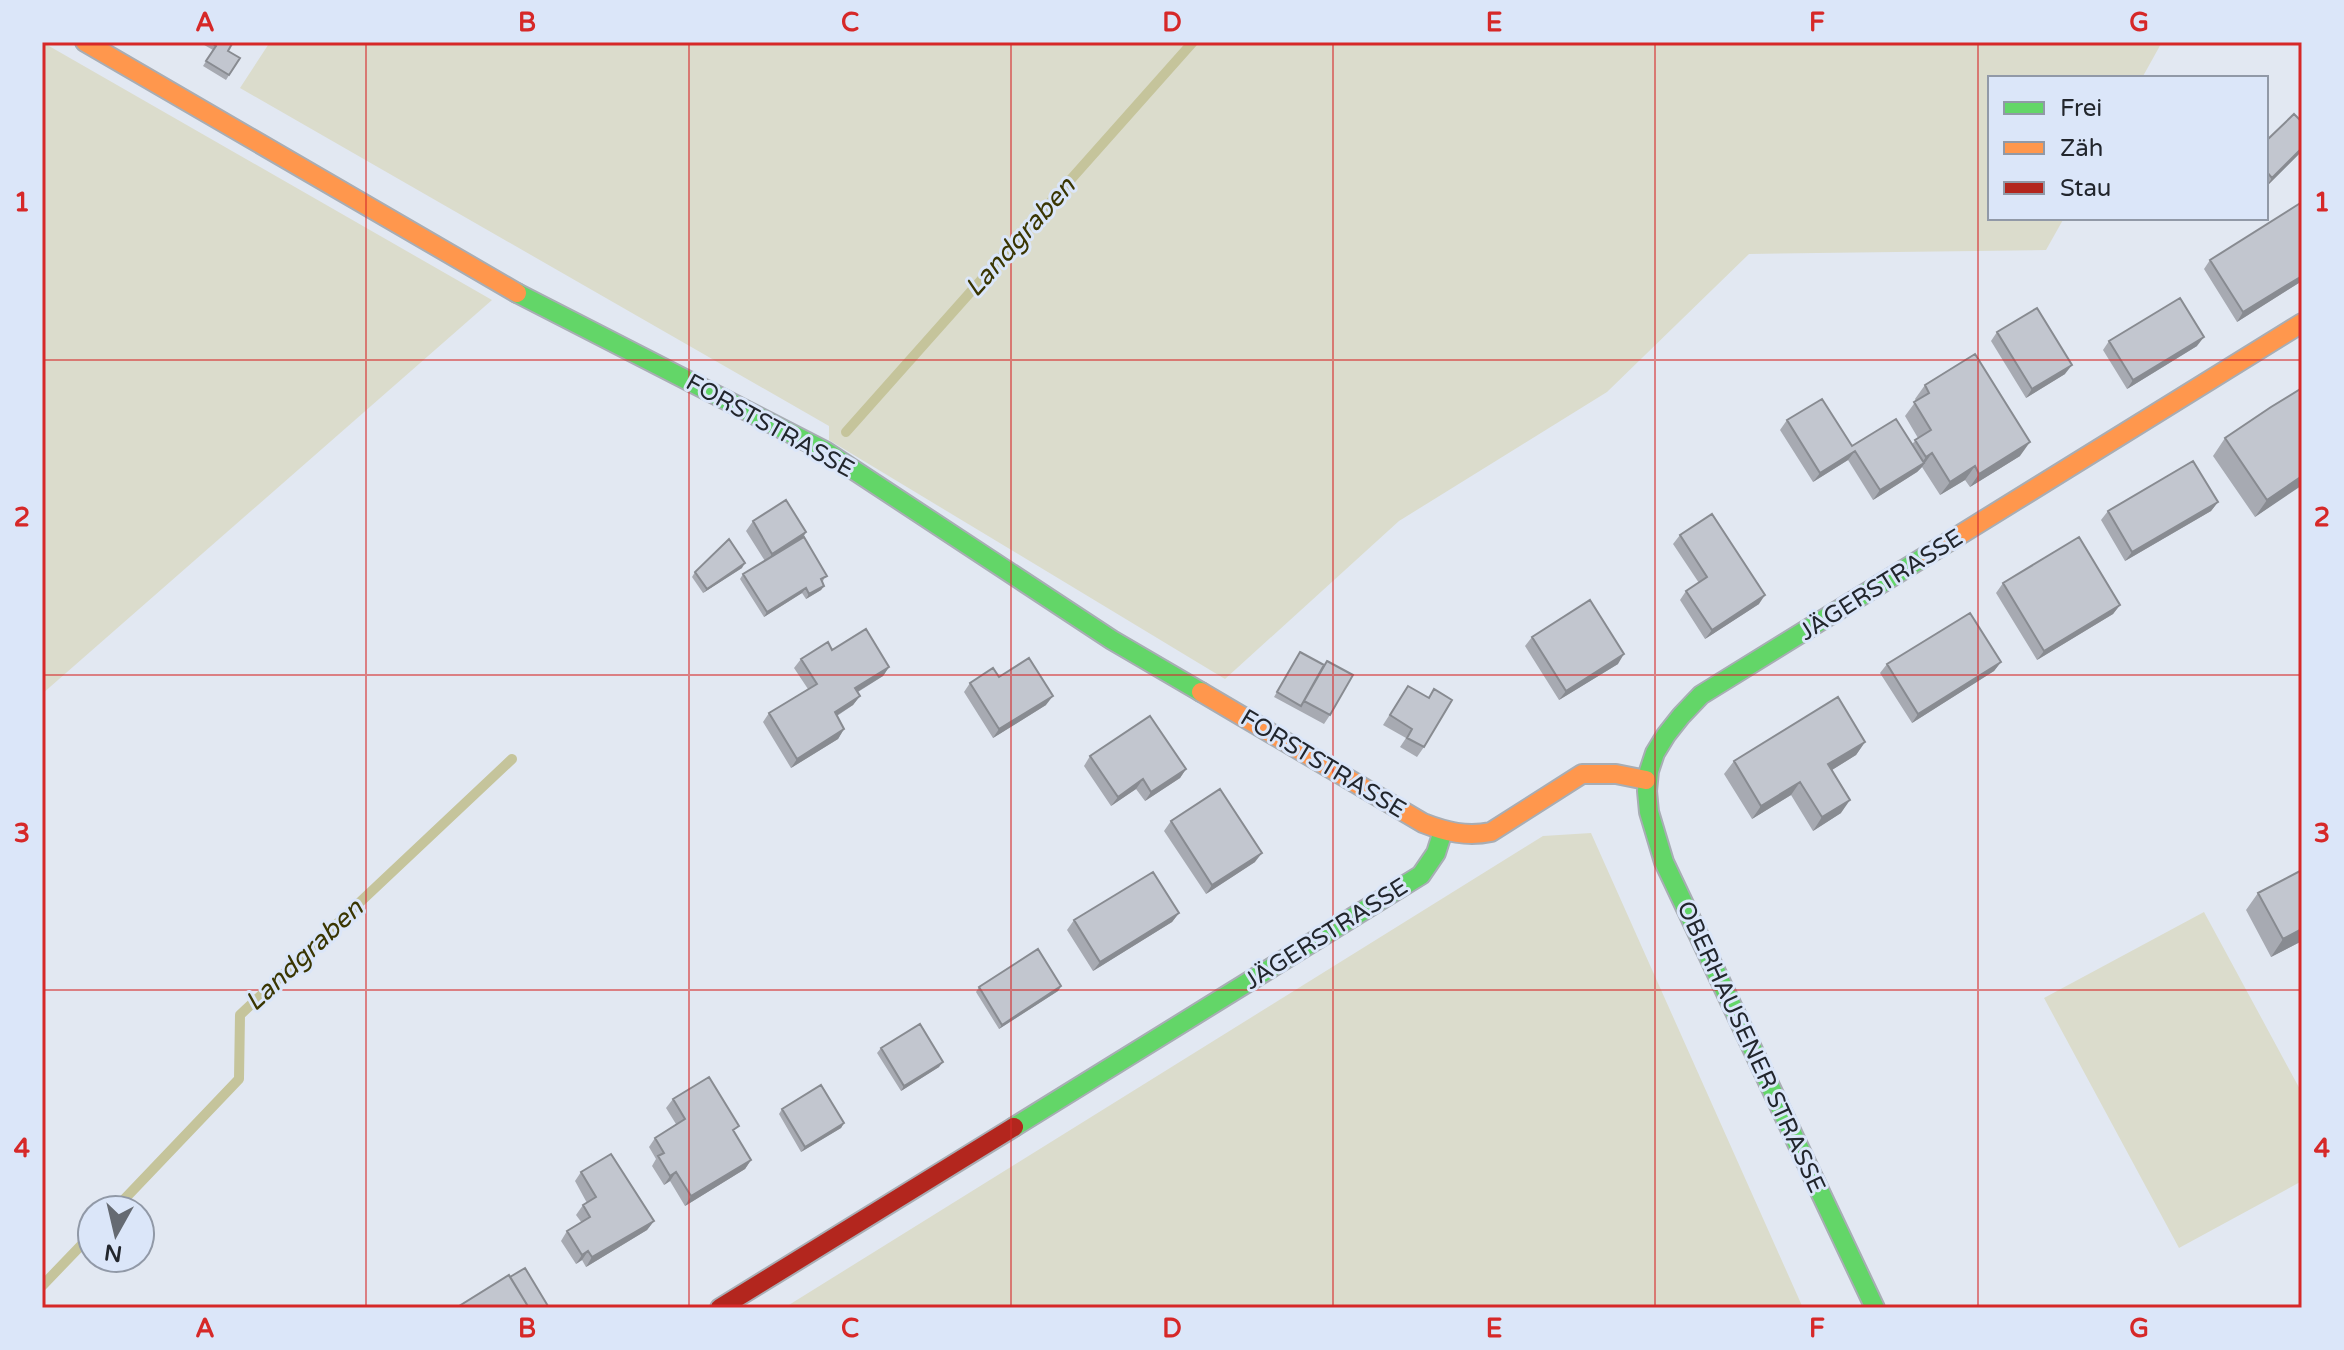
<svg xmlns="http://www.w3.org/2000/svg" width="2344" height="1350" font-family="'Varela Round',sans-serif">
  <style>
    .green { fill: #dbdccc }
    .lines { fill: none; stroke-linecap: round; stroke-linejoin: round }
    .stream { stroke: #c5c49b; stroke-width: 10 }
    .fast-casing { stroke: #a8adb4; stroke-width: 22 }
    .slow-casing { stroke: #a8adb4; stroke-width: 22 }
    .jam-casing { stroke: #a8adb4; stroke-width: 22 }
    .fast { stroke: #63d668; stroke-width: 18 }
    .slow { stroke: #ff974d; stroke-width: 18 }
    .jam { stroke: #b3261e; stroke-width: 18 }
    .wall { fill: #a7aab2 }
    .shaded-wall { fill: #888b91 }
    .building { fill: #c2c6cf; stroke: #888b91; stroke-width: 2 }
    .grid { fill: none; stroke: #d62828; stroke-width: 2; stroke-opacity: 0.55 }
    .labels { text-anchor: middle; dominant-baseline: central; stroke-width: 6; stroke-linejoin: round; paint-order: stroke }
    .street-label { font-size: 24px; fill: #22262d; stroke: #dbe6f9 }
    .water-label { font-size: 26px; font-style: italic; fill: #3a3602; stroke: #dbe6f9 }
    .neatline { fill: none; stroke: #d62828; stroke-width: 3 }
    .grid-label { font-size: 26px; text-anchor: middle; font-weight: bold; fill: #d62828 }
  </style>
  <rect width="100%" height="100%" fill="#e2e8f2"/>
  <path class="green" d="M42,42L492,300L42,694Z
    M270,42H2162L2142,78H1990V218H2064L2046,250L1749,254L1607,392L1399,521L1225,679L829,440V426L240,88Z
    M1591,833L1803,1308H784L1543,836Z
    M2204,912L2302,1093V1181L2179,1248L2044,998Z"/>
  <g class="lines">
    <path class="stream" d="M846,432L1193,42
      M114,1210L239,1079L240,1015L512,759
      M42,1286L92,1234"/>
    <g class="fast-casing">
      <path id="fast" d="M517,293L825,451L1112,640L1201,692
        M1014,1127L1421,875L1436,853L1443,831
        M1875,1308L1664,862L1649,812L1647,791L1649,771L1655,753L1666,735L1681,716L1701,695L1929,554"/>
    </g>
    <g class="slow-casing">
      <path id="slow" d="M85,42L517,293
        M1929,554L2302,323
        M1201,692L1423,823C1446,832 1467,837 1491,832L1582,774H1616L1646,780"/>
    </g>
    <g class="jam-casing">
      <path id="jam" d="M720,1308L1014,1127"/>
    </g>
    <use href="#fast" class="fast"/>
    <use href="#slow" class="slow"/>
    <use href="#jam" class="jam"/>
  </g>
  <path class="wall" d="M199,42H233L228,51L240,58L226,80L203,66L213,50Z
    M2302,122V153L2301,152L2266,187V141Z
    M2210,260L2302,281L2237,322L2204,269Z
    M1997,332L2065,374L2026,398L1991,341Z
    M2109,341L2197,346L2127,389L2103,350Z
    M1925,385L2020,456L1970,487L1965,480L1940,495L1922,467L1917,472L1873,500L1848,460L1813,482L1780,430L1787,420L1852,446L1912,444L1918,438L1905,416L1916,401L1915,399Z
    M2302,388V484L2255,517L2213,456L2225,438Z
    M2218,502L2211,511L2125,561L2101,520L2108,511Z
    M753,521L806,532L803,537L824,580L822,581L824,586L821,590L806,599L802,593L764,617L740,579L743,574L765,561L746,531Z
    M1680,535L1759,604L1705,639L1680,600L1686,591L1699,583L1673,544Z
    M742,568L703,593L692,577L695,572Z
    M2003,583L2120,605L2113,614L2037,660L1996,593Z
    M1532,637L1618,664L1559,700L1525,646Z
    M832,650L889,667L883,676L858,692L860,696L853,705L837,716L844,729L838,739L791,768L763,722L769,713L808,689L794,668L801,659Z
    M1297,657L1330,715L1324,724L1274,697Z
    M2001,662L1994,671L1912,723L1880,673L1887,664Z
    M970,683L1046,705L993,738L964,692Z
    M1408,686L1424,747L1417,757L1400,747L1406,738L1383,725Z
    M1865,742L1856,755L1832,770L1841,813L1813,831L1791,795L1752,819L1724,774L1734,761Z
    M1090,756L1186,769L1180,778L1145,801L1136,789L1111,806L1084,766Z
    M1171,821L1255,862L1206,894L1164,831Z
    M2302,870V941L2271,957L2246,910L2258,893Z
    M1179,913L1172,922L1093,971L1067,930L1074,920Z
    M1061,986L1058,991L999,1029L976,992L979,987Z
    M881,1048L939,1067L901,1091L877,1053Z
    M673,1099L734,1133L751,1160L745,1169L685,1206L670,1181L664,1185L652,1166L656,1159L649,1147L655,1138L676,1124L666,1108Z
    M782,1109L844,1123L841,1128L801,1152L779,1114Z
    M581,1172L654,1221L647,1230L586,1267L582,1260L576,1264L561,1241L567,1231L582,1223L576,1215L583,1205L587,1203L575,1181Z"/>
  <path class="shaded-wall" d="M2302,148V151L2266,187L2272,178Z
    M2302,276V281L2237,322L2243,312Z
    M2204,337L2197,346L2127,389L2133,380Z
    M2072,365L2065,374L2026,398L2032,389Z
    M2030,442L2020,456L1970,487L1979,474Z
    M1855,451L1848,460L1813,482L1820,473Z
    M1932,453L1922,467L1917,472L1873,500L1880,490L1920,465L1926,457Z
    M1975,466L1965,480L1940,495L1950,482Z
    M2302,476L2301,486L2255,517L2267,500Z
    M2218,502L2211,511L2125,561L2132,552Z
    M806,532L800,542L766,563L772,554Z
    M745,563L742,568L703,593L707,589Z
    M824,586L821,590L806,599L809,594Z
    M806,588L802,593L764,617L767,612Z
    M1765,595L1759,604L1705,639L1712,630Z
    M2120,605L2113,614L2037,660L2044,651Z
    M1624,654L1618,664L1559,700L1566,691Z
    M2001,662L1994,671L1912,723L1918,714Z
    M889,667L883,676L849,697L855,688Z
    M860,696L853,705L828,721L835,712Z
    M1053,696L1046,705L993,738L999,729Z
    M844,729L838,739L791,768L797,759Z
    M1865,742L1856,755L1819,778L1828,764Z
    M1186,769L1180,778L1145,801L1151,792Z
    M1143,779L1136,789L1111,806L1118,797Z
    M1800,782L1791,795L1752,819L1761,806Z
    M1850,800L1841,813L1813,831L1822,817Z
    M1262,853L1255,862L1206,894L1212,885Z
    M1179,913L1172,922L1093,971L1100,962Z
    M2302,929V941L2271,957L2283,939Z
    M1061,986L1058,991L999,1029L1002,1025Z
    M943,1062L939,1067L901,1091L904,1086Z
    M844,1123L841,1128L801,1152L805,1147Z
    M751,1160L745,1169L685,1206L691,1196Z
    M676,1172L670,1181L664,1185L670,1176Z
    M654,1221L647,1230L586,1267L592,1257Z
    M588,1251L582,1260L576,1264L582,1255Z"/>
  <path class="building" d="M210,42H233L228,51L240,58L229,75L206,61L216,46Z
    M2294,114L2302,122V148L2272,178L2266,171V141Z
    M2302,202V276L2243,312L2210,260Z
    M2180,298L2204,337L2133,380L2109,341Z
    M2037,308L2072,365L2032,389L1997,332Z
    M1975,354L2030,442L1979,474L1975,466L1950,482L1932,453L1926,457L1915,440L1931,430L1914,402L1929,393L1925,385Z
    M2302,388V476L2267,500L2225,438L2271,407Z
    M1822,399L1852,446L1896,419L1924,463L1880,490L1855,451L1820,473L1787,420Z
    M2193,461L2218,502L2132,552L2108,511Z
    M786,500L806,532L772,554L753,521Z
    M1712,514L1765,595L1712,630L1686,591L1707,577L1680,535Z
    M804,537L827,576L821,579L824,586L809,594L806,588L767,612L743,574Z
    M2079,537L2120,605L2044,651L2003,583Z
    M729,539L745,563L707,589L695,572Z
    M1590,600L1624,654L1566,691L1532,637Z
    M1970,613L2001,662L1918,714L1887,664Z
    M866,629L889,667L855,688L860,696L835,712L844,729L797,759L769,713L817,684L801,659L828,642L832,650Z
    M1300,652L1324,665L1301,706L1277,692Z
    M1029,658L1053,696L999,729L970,683L993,668L999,677Z
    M1327,661L1353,675L1330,715L1304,701Z
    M1408,686L1429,698L1434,689L1452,700L1424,747L1407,738L1412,729L1390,715Z
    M1838,697L1865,742L1828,764L1850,800L1822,817L1800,782L1761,806L1734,761Z
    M1150,716L1186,769L1151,792L1143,779L1118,797L1090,756Z
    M1220,789L1262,853L1212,885L1171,821Z
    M2302,870V929L2283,939L2258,893Z
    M1153,872L1179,913L1100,962L1074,920Z
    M1038,949L1061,986L1002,1025L979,987Z
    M920,1024L943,1062L904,1086L881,1048Z
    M709,1077L739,1126L733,1130L751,1160L691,1196L676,1172L670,1176L658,1156L664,1153L655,1138L685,1119L673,1099Z
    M821,1085L844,1123L805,1147L782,1109Z
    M611,1154L654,1221L592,1257L588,1251L582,1255L567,1231L590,1217L583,1205L596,1197L581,1172Z
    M525,1268L548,1306L544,1308H529L510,1277Z
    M509,1275L529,1308H456Z"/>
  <path class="grid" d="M366,42V1308M689,42V1308M1011,42V1308M1333,42V1308M1655,42V1308M1978,42V1308M42,360H2302M42,675H2302M42,990H2302"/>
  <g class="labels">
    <g class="street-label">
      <text transform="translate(770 426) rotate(29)">FORSTSTRASSE</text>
      <text transform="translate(1881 585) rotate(-32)">JÄGERSTRASSE</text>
      <text transform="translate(1323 764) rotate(31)">FORSTSTRASSE</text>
      <text transform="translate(1326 934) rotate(-32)">JÄGERSTRASSE</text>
      <text transform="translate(1751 1047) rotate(65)">OBERHAUSENER STRASSE</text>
    </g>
    <g class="water-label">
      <text transform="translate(1020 237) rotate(-48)">Landgraben</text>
      <text transform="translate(304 955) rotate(-43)">Landgraben</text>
    </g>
  </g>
  <rect width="2344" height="1350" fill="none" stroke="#dbe6f9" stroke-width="88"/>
  <rect x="1988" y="76" width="280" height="144" fill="#dbe6f9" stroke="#9199a7" stroke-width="2"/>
  <rect x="2004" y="102" width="40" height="12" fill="#63d668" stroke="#9199a7" stroke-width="2"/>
  <text x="2060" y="116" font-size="24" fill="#22262d">Frei</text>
  <rect x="2004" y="142" width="40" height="12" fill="#ff974d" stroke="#9199a7" stroke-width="2"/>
  <text x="2060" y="156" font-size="24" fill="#22262d">Zäh</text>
  <rect x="2004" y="182" width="40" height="12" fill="#b3261e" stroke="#9199a7" stroke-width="2"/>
  <text x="2060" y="196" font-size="24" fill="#22262d">Stau</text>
  <g transform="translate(116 1234) rotate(188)"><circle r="38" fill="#dbe6f9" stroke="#9199a7" stroke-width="2"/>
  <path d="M0-6L14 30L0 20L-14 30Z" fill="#656a72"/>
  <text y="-12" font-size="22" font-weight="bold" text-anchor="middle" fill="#22262d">N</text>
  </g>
  <rect x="44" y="44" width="2256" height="1262" class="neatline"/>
  <g class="grid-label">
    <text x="205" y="31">A</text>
    <text x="527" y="31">B</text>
    <text x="850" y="31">C</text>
    <text x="1172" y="31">D</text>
    <text x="1494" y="31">E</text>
    <text x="1817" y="31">F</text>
    <text x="2139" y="31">G</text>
    <text x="22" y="211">1</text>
    <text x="2322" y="211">1</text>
    <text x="22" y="526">2</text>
    <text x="2322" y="526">2</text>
    <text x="22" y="842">3</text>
    <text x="2322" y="842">3</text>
    <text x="22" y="1157">4</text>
    <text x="2322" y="1157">4</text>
    <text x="205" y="1337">A</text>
    <text x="527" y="1337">B</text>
    <text x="850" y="1337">C</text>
    <text x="1172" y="1337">D</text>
    <text x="1494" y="1337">E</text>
    <text x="1817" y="1337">F</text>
    <text x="2139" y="1337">G</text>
  </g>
</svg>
